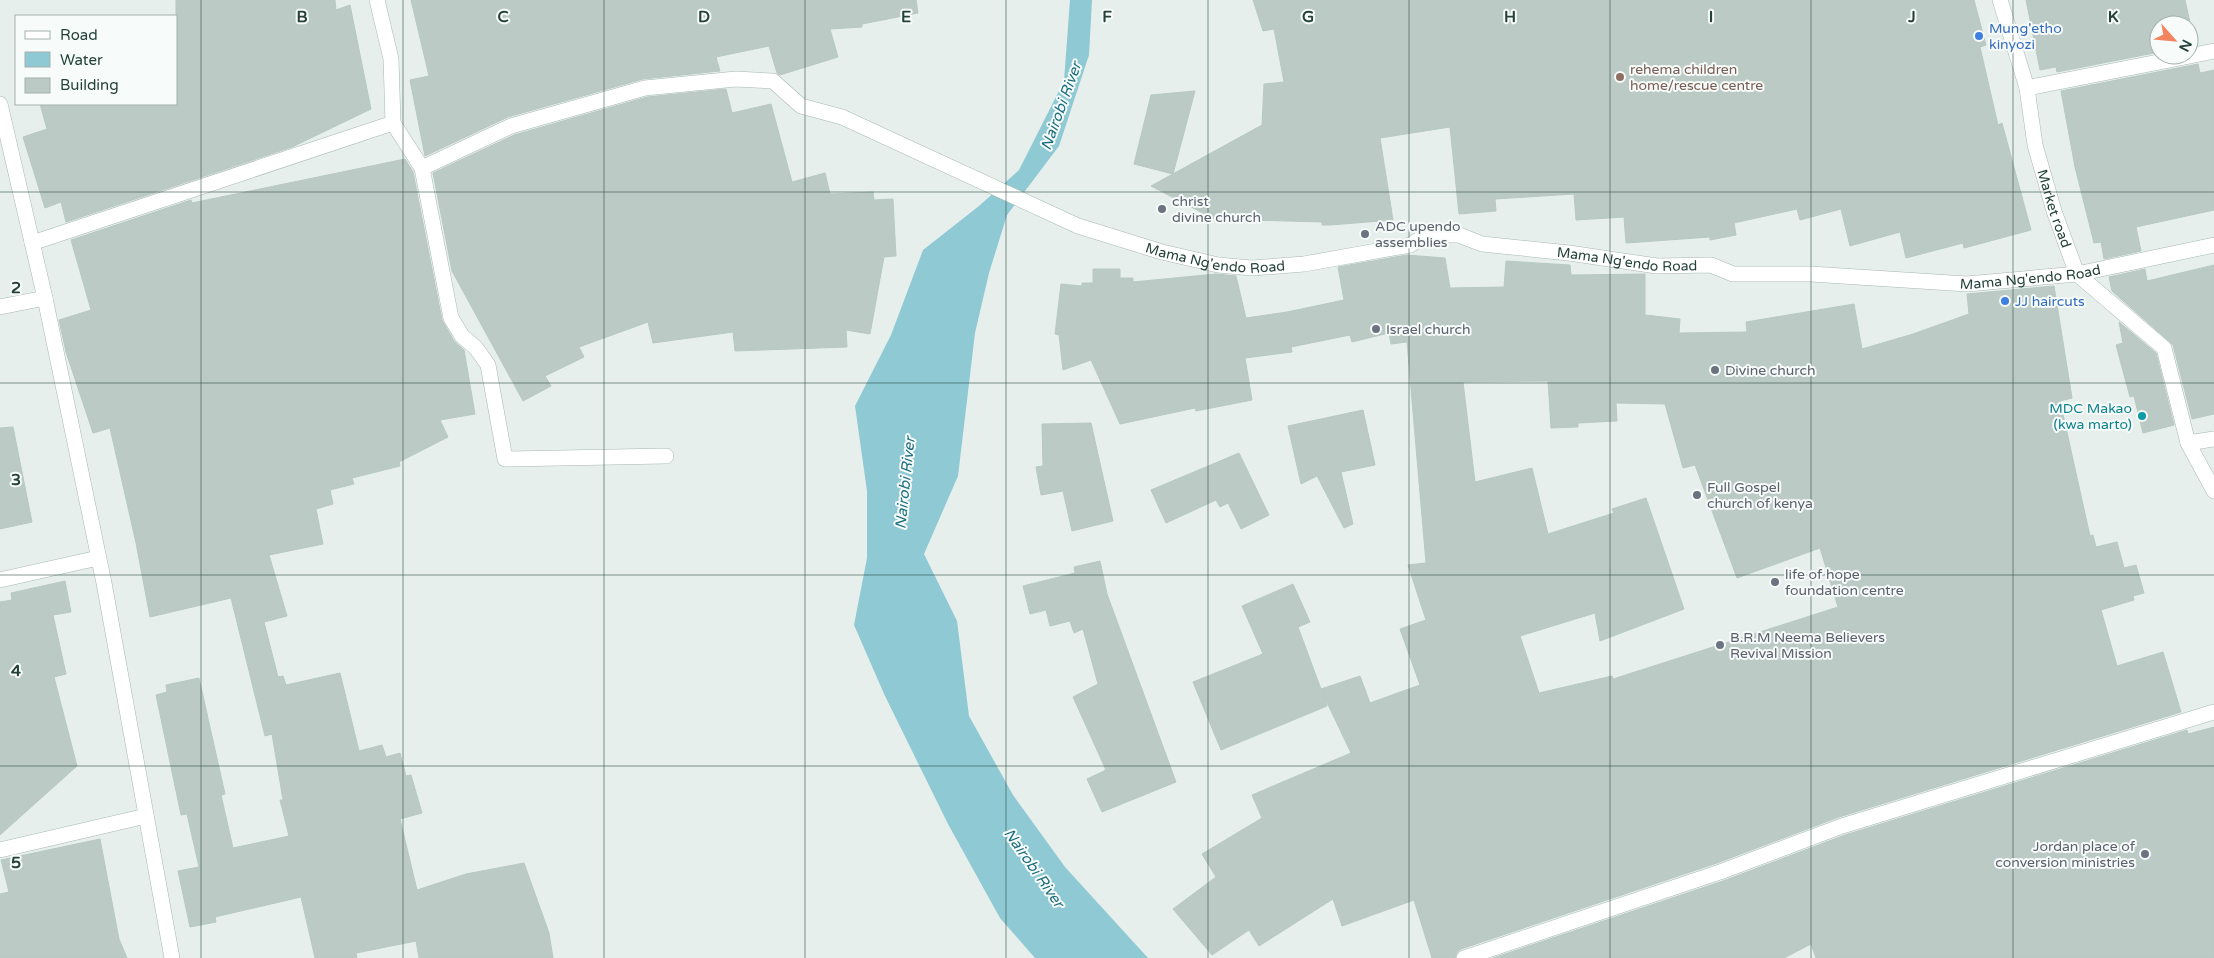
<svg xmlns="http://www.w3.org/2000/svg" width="2214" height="958" font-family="'Varela Round',sans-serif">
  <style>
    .water { fill: #8ec9d4 }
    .building { fill: #bbcac4; stroke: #b8c9c2; fill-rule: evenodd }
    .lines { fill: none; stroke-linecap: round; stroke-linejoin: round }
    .street-casing { stroke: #a8b8b2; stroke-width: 16 }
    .street { stroke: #fff; stroke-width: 15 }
    .grid { fill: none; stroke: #24423a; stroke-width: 1; stroke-opacity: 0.55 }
    .shop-dot { fill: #3f7fe0; stroke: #f7fbf9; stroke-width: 2 }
    .education-dot { fill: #8d6e63; stroke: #f7fbf9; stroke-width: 2 }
    .worship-dot { fill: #6b7280; stroke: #f7fbf9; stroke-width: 2 }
    .culture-dot { fill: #0f9aa8; stroke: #f7fbf9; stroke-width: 2 }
    .labels { text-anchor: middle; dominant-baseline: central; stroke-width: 4; stroke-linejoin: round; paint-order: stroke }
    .shop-label { font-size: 14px; fill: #366cbe; stroke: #f7fbf9; text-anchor: start }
    .education-label { font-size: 14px; fill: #785e54; stroke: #f7fbf9; text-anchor: start }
    .worship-label { font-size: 14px; fill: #5b616d; stroke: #f7fbf9; text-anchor: start }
    .street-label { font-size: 14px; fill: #24423a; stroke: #f7fbf9 }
    .culture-label { font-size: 14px; fill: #0d838f; stroke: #f7fbf9; text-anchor: end }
    .water-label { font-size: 15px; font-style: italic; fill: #1c6f80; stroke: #f7fbf9 }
    .grid-label { font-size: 16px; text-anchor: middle; font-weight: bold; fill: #24423a; stroke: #f7fbf9; stroke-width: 4; stroke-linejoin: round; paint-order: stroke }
  </style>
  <rect width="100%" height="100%" fill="#e6efeb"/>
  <path class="water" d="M1070,0H1092L1089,55L1059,146L1007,215L989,273L975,333L958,476L924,554L957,621L969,716L1013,795L1065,867L1148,958H1035L1000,918L948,824L885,696L854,625L867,558V491L855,406L891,335L923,250L979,206L1019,170L1064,81Z"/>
  <path class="building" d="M176,0H335L336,10L350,5L371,109L292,147L66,222L61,202L45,208L23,137L47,129L40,104H176Z
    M411,0H916L918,13L862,24V27L830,29L838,57L780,75L777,73L769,46L716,57L720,71L643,79L508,117L425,156L410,80L429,76Z
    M1253,0H1974L1986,45L1980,47L1998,125L2002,123L2031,230L1964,248L1963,243L1906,258L1900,232L1850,246L1841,209L1800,220L1797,209L1734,223L1736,235L1710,240V237L1626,243L1624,217L1576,220L1574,194L1495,199L1496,211L1459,214L1450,127L1380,138L1393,220L1330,225H1322V222L1214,219L1151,186L1262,125L1264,84L1284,82L1274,29L1263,31Z
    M2026,0H2185L2195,45L2189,46V25H2159V52L2057,72L2056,67L2040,70Z
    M2198,64L2200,73L2214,70V210L2136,227L2141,251L2104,259L2101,242L2094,243L2075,167L2061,91Z
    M726,89L732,113L771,104L792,182L825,173L830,194L873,192L874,200L893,199L896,256L884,257L870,334L846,330L847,347L735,351L733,332L653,343L648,322L579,347L584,357L545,376L551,386L523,401L452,271L433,173L514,135L647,97Z
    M1195,91L1173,174L1134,164L1151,95Z
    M405,159L413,172L442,320L454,341L464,350L475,414L440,420L448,437L399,462L400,466L352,478L354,484L330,490L333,504L316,509L323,544L269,555L287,616L264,622L278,677L283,676L286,685L340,673L359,751L382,745L386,757L400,753L406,776L411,775L422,813L400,819L417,890L466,874L524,863L549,933L553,958H419L416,941L356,953L357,958H315L301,897L215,917L216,922L190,927L178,871L199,867L187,814L181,815L156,695L167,692L166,685L199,678L225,794L221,795L233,848L289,836L280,800H283L272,734L265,736L231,598L150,617L136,543L110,428L93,433L66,352L59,320L91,310L71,240L191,200L192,203Z
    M1407,255L1445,258L1450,288L1504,287L1506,261L1570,265L1571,275L1645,274V315L1680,319L1679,333L1747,332L1746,322L1854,304L1862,349L1913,334L1969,314L1967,294L2054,286L2072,398L2060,401L2090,536L2093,535L2096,547L2117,542L2124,568L2136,565L2144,593L2133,596L2134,600L2101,610L2117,666L2163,652L2181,712L1839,817L1717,863L1461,949L1457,952L1455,958H1432L1414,900L1342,926L1333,899L1259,946L1249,930L1212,955L1173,909L1216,877L1202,854L1262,818L1252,795L1351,753L1323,694L1327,706L1221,750L1193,682L1263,654L1242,606L1293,584L1310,622L1298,627L1321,689L1360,676L1370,703L1420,685L1400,629L1426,620L1408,565L1426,563L1407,342L1391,344L1389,333L1352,342L1350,335L1291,347L1292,352L1245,358L1252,400L1196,411L1195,408L1120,424L1091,360L1063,370L1059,335L1055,334L1061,284L1082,286V283H1093V269H1120V278H1133V282L1216,274L1236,276L1246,318L1287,312L1344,300L1338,267ZM1548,381L1551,428L1578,427V423L1617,421L1616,403L1665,404L1683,468L1695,465L1737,578L1820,548L1838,607L1613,679L1612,676L1539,693L1520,636L1595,613L1600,641L1684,609L1646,498L1612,509L1614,513L1548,534L1532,468L1475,482L1463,382Z
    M2214,265V414L2192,419L2173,345L2112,291L2109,277L2145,269L2147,281Z
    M2119,322L2156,353L2174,425L2143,433L2134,396L2130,397L2116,345L2123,343Z
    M1363,410L1375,465L1341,472L1353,524L1344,528L1317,476L1301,484L1288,426Z
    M1091,423L1113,521L1072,531L1063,491L1041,495L1036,467L1043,466L1042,424Z
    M13,427L32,522L0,529V428Z
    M1239,453L1269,515L1241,529L1228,503L1220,507L1216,500L1166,523L1151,490Z
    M1100,561L1107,594L1176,782L1102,812L1087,779L1106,770L1073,697L1098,684L1083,629L1074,633L1070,621L1050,626L1046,610L1030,614L1023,586L1075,573L1074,567Z
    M65,581L71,612L53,615L66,674L54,677L77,766L0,835V602L12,600L11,593Z
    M2214,727V958H1816L1811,944L1784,958H1493L1723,881L1845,835L2187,730L2188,734Z
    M100,839L119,939L127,958H0V894L9,892L1,860Z"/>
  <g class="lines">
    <g class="street-casing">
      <g id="street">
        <path d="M377,0L391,59L393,123"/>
        <path id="s1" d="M2000,0L2027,88L2035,145L2054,211L2077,274L2164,348L2188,443L2214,491"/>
        <path d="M2027,88L2214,51"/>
        <path d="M0,104L45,298L104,583L172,958"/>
        <path d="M422,168L451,318L462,336L476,348L488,365L505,459L666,456"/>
        <path id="s2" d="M32,243L393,123L422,168L511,126L645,88L736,79L773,81L801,106L842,117L1078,226L1162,252L1218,265L1252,268L1304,264L1410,245L1427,235H1459L1482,244L1569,253L1657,266L1711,265L1733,274H1811L1967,284L2077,274L2214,245"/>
        <path d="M0,307L45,298"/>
        <path d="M2188,443L2214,439"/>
        <path d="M0,580L98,558"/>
        <path d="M0,850L146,816"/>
        <path d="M1464,958L1720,872L1842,826L2214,712"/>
      </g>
    </g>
    <use href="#street" class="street"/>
  </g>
  <path class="grid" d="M201,0V958M403,0V958M604,0V958M805,0V958M1006,0V958M1208,0V958M1409,0V958M1610,0V958M1811,0V958M2013,0V958M0,192H2214M0,383H2214M0,575H2214M0,766H2214"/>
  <g class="shop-dot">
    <circle cx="1979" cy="36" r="5"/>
    <circle cx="2005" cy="301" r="5"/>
  </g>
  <circle class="education-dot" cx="1620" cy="77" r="5"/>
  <g class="worship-dot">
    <circle cx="1162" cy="209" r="5"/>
    <circle cx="1365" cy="234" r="5"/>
    <circle cx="1376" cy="329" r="5"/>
    <circle cx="1715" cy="370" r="5"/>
    <circle cx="1697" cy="495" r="5"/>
    <circle cx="1775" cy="582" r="5"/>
    <circle cx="1720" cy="645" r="5"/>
    <circle cx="2145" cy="854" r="5"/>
  </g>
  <circle class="culture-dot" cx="2142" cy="416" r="5"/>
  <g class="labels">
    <g class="shop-label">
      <text x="1989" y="28">Mung'etho<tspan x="1989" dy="16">kinyozi</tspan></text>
      <text x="2015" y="301">JJ haircuts</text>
    </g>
    <g class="education-label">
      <text x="1630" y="69">rehema children<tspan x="1630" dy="16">home/rescue centre</tspan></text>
    </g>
    <g class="worship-label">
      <text x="1172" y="201">christ<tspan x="1172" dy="16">divine church</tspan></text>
      <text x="1375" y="226">ADC upendo<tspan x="1375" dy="16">assemblies</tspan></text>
      <text x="1386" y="329">Israel church</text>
      <text x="1725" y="370">Divine church</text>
      <text x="1707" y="487">Full Gospel<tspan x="1707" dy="16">church of kenya</tspan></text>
      <text x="1785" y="574">life of hope<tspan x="1785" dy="16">foundation centre</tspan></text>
      <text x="1730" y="637">B.R.M Neema Believers<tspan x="1730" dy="16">Revival Mission</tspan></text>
      <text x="2135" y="846" text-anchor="end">Jordan place of<tspan x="2135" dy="16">conversion ministries</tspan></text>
    </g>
    <g class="street-label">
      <text stroke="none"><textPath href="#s1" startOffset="216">Market road</textPath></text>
      <text stroke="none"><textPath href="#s2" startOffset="1282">Mama Ng'endo Road</textPath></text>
      <text stroke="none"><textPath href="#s2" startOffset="1702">Mama Ng'endo Road</textPath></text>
      <text stroke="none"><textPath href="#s2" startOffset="2108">Mama Ng'endo Road</textPath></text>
    </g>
    <g class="culture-label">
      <text x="2132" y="408">MDC Makao<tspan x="2132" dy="16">(kwa marto)</tspan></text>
    </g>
    <g class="water-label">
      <text transform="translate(1061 106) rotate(-70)">Nairobi River</text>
      <text transform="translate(905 483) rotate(-84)">Nairobi River</text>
      <text transform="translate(1034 868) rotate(55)">Nairobi River</text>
    </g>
  </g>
  <g class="grid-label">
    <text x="302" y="22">B</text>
    <text x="503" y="22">C</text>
    <text x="704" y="22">D</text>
    <text x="906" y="22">E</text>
    <text x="1107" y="22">F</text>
    <text x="1308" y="22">G</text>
    <text x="1510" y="22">H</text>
    <text x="1711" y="22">I</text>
    <text x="1912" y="22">J</text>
    <text x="2113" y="22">K</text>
    <text x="16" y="293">2</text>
    <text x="16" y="485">3</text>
    <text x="16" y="676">4</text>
    <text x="16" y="868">5</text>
  </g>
  <rect x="15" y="15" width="162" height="90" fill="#f7fbf9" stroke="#a3b1ad"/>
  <rect x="25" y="31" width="25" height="8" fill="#ffffff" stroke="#a3b1ad"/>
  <text x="60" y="40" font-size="15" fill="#24423a">Road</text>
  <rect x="25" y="52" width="25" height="15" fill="#8ec9d4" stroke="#a3b1ad"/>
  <text x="60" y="65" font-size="15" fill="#24423a">Water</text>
  <rect x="25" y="78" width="25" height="15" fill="#bbcac4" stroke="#a3b1ad"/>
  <text x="60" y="90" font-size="15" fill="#24423a">Building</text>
  <g transform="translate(2174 40) rotate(117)"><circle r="24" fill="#f7fbf9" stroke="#a3b1ad"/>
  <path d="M0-4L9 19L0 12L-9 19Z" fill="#f4845f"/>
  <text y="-8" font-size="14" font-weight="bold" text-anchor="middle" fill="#24423a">N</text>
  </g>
</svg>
